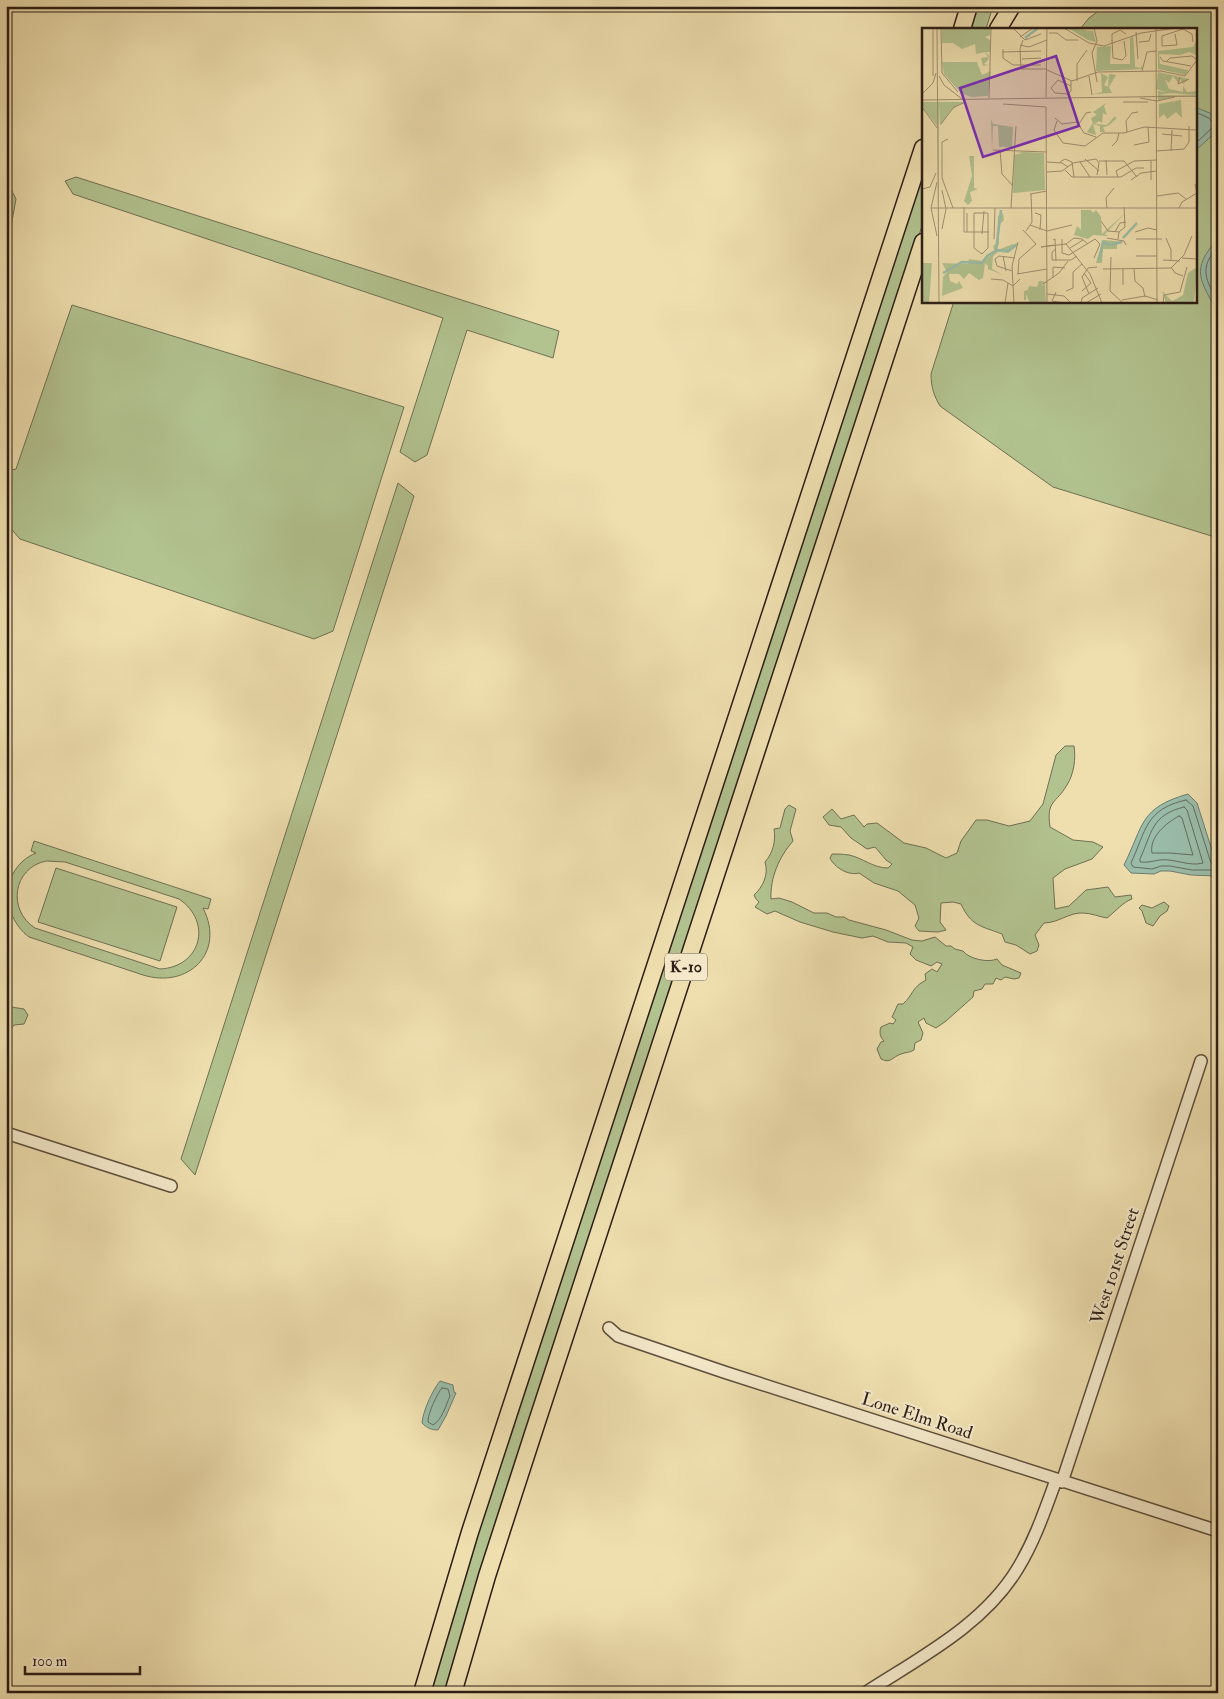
<svg xmlns="http://www.w3.org/2000/svg" width="1224" height="1699" font-family="'IM FELL Double Pica',serif">
  <style>
    .green { fill: #b2c390; stroke: #6f7053; fill-rule: evenodd }
    .water { fill: #9abdaa; stroke: #6e7d6f }
    .lines { fill: none; stroke-linecap: round; stroke-linejoin: round }
    .shore { stroke: #636d60; stroke-width: 1 }
    .tertiary-casing { stroke: #5d4e3c; stroke-width: 14 }
    .motorway-casing { stroke: #2c1d16; stroke-width: 19 }
    .tertiary { stroke: #f5eacb; stroke-width: 11 }
    .motorway { stroke: #efdfaf; stroke-width: 16 }
    .labels { text-anchor: middle; dominant-baseline: central; stroke-width: 4.5; stroke-linejoin: round; paint-order: stroke }
    .shield { fill: #f5eacb; stroke: #685a4c; stroke-width: 1 }
    .shield-label { font-size: 16px; font-weight: bold; fill: #2c1d16 }
    .street-label { font-size: 18px; fill: #2c1d16; stroke: #f5eacb }
    .inset-river { fill: none; stroke: #9abdaa; stroke-width: 2.5 }
    .inset-road { fill: none; stroke: #a19172; stroke-width: 1 }
    .view { fill: #7b2cbf; fill-opacity: 0.15; stroke: #7b2cbf; stroke-width: 2.5 }
    .inset-edge { fill: none; stroke: #2c1d16; stroke-width: 2.5 }
  </style>
  <rect width="100%" height="100%" fill="#efdfaf"/>
  <filter id="stains"><feTurbulence type="fractalNoise" baseFrequency=".004" numOctaves="4"/><feColorMatrix values="0 0 0 0 .2 0 0 0 0 .09 0 0 0 0 .02 0 0 0 .5 -.17"/></filter>
  <radialGradient id="worn" r=".72"><stop offset=".6" stop-color="#630" stop-opacity="0"/><stop offset="1" stop-color="#630" stop-opacity=".3"/></radialGradient>
  <path class="green" d="M976,6H993L986,29H969Z
    M1105,6H1218V538L1053,487L940,406C934,396 931,387 931,374L954,301H1195V29H1080L1089,18Z
    M923,169V223L919,235L446,1693H429L468,1562Z
    M76,177L559,331L553,358L467,330L427,455L415,462L400,452L443,318L73,194L65,181Z
    M11,189L16,199L10,232L6,240V193Z
    M72,305L404,407L333,631L314,639L20,539L6,523V471L16,469Z
    M398,483L414,496L195,1175L181,1159Z
    M1065,746H1074C1076,758 1074,774 1067,785C1056,804 1046,800 1050,827L1073,840L1093,842L1103,847L1092,859L1065,869L1053,878L1055,909L1069,906L1086,890L1108,887L1115,897L1131,895L1132,899C1123,902 1115,912 1107,918C1100,917 1091,913 1083,913C1070,912 1058,923 1044,923L1035,935L1039,945L1037,951L1030,954L1016,945L1005,942L1002,934C981,926 971,926 961,904L953,902L941,903L940,922L946,930L938,932L919,931L915,926L919,918L915,905L898,891L874,883L859,873C848,876 834,867 830,858L832,854C837,854 843,854 849,855C863,858 873,868 888,868L892,864L886,860L875,847L867,849L851,838L841,827L829,825L823,817L832,809L841,819L854,815L864,827L867,824L877,823L904,843L926,848L946,858L957,853L961,841L976,820H987L1009,826L1030,821L1043,804L1056,755Z
    M789,805L796,809L790,831L793,841C779,857 770,878 771,899L779,898L792,902L814,913H827L836,917H844L849,920L886,930L912,940L922,941L935,937L946,946H951L955,949L963,951C969,959 988,963 997,959L1002,965L1021,973L1019,978L1014,979L1005,977L1001,980L996,978L993,984H985L982,989L974,991L973,997L946,1021L936,1028L926,1023L924,1018L918,1022L923,1033L921,1040L915,1043L914,1050C909,1053 906,1052 901,1054C892,1057 891,1064 881,1059L877,1049L881,1042L884,1041C880,1037 879,1032 881,1027L890,1023L893,1024L896,1020L892,1017L898,1004H903C914,994 911,988 926,980L925,974L932,969L937,972L942,964L937,962L931,966L916,960L910,954L913,947L906,943L888,942L873,936L862,938L833,932L800,922L775,911L767,914L755,907L759,902L756,899L754,895C763,887 769,874 765,862C773,853 776,841 774,829L780,828L785,809Z
    M34,841L211,899L208,909L203,908C226,953 188,989 143,975L29,937C0,915 0,868 36,853L31,851ZM46,861L65,862L179,899C213,922 201,967 160,969L35,928C7,910 13,868 46,861Z
    M56,868L177,907L160,961L38,922Z
    M1164,902L1169,906L1167,911L1160,916L1153,926L1146,923L1142,911L1139,908L1142,905L1152,908Z
    M6,1003L11,1007L24,1009L28,1015L24,1024L14,1025L6,1036Z"/>
  <path class="water" d="M1195,107L1212,114L1218,118V130L1195,151Z
    M1218,239V313C1201,281 1189,270 1218,239Z
    M1188,794L1197,803L1218,869L1216,876L1191,875L1170,871H1161L1154,874L1131,873L1124,865C1144,825 1139,808 1188,794Z
    M440,1381L453,1385L454,1392L456,1393L446,1416L438,1430C431,1430 427,1428 422,1423C423,1411 432,1391 440,1381Z"/>
  <g class="lines">
    <path class="shore" d="M1195,112L1209,118L1215,125L1195,144
      M1218,247C1198,268 1206,280 1218,302
      M1186,800L1193,806L1211,863L1215,867V870H1192L1170,866H1161L1152,869L1133,867L1131,863C1146,831 1145,809 1186,800Z
      M1184,807L1187,810L1203,863C1189,867 1174,858 1160,860C1152,861 1148,863 1140,862V859C1152,833 1151,815 1184,807Z
      M1179,816L1182,818L1193,855L1170,853H1152C1149,837 1166,823 1179,816Z
      M442,1388L448,1389L450,1396C446,1405 442,1420 433,1425L428,1422C427,1416 437,1393 442,1388Z"/>
    <g class="tertiary-casing">
      <path id="tertiary" d="M6,1133L171,1186
        M609,1328L618,1336L724,1372L1218,1531
        M1062,1482L1201,1061
        M865,1693C919,1658 984,1625 1018,1568C1035,1540 1045,1510 1056,1480"/>
    </g>
    <g class="motorway-casing">
      <path id="motorway" d="M962,29L969,6
        M998,29L1012,6
        M422,1693L470,1532L923,148
        M453,1693L487,1576L532,1437L923,242"/>
    </g>
    <use href="#tertiary" class="tertiary"/>
    <use href="#motorway" class="motorway"/>
  </g>
  <g class="labels">
    <rect class="shield" x="665" y="953.5" width="42" height="27" rx="4"/>
    <g class="shield-label">
      <text x="686" y="967">K-10</text>
    </g>
    <g class="street-label">
      <text transform="translate(1115 1266) rotate(-72)">West 101st Street</text>
      <text transform="translate(917 1416) rotate(18)">Lone Elm Road</text>
    </g>
  </g>
  <g transform="translate(922 28)">
    <rect width="275" height="275" fill="#efdfaf"/>
    <path d="M20,0L68,1V7L63,9L68,12V24H64L67,28L66,32L62,36L66,37L61,38L59,30L66,29L63,24L54,26L53,16L40,21L31,15H20ZM146,0L171,3L174,14L166,12ZM211,8L213,35H220H213V39L219,40L220,36V41L174,43L175,19L189,18L188,36H208V10ZM275,11L274,27L267,24L258,27L237,26L238,36L266,42L264,47L236,41V23L271,19ZM20,34H55L60,47L69,43L66,68L49,69L39,65L22,46ZM236,44L267,51L261,56L258,51L257,56L251,48L247,55L243,51L247,61L261,64V58L265,64L275,63V67L249,65L237,67L275,68V69L237,68L251,69L236,73V63L244,64L234,61ZM179,45L186,49L182,57L186,59L187,46L194,47L187,59L190,65L171,66L180,64ZM259,72L260,90L254,84L245,91L242,86L237,90V76ZM0,74H42L29,82L18,98L17,76V275L16,76L15,98L0,79ZM184,75L182,78L185,87L181,85L180,95L177,93L173,96L185,97L193,88L194,91L186,98L181,99L183,104H178V98L171,96L174,107L165,104L171,95L169,90L175,87L171,84ZM69,91L71,96L91,99L90,119H77L76,98H71L70,122ZM93,125L101,124L122,125L123,162L91,165L92,127L101,125ZM47,128H52V160L56,161L48,164L50,173L46,177L42,173L50,148ZM159,182H169L171,185L174,182L179,189L180,206L203,185L183,206L186,208L171,207L166,211L152,207L155,198L159,202ZM81,185L82,192L77,197V216L73,223L91,216L93,218L86,225L76,224L71,228L70,241L81,247L66,241V238L63,235L61,250L57,252L47,245L42,251L37,246H27L28,253L35,256L37,253L41,260L20,268L21,249L25,244L20,235L46,236L47,231L60,233L73,224L71,218L75,215L76,188ZM181,212L202,214L195,216V221H181L180,235H174ZM0,235H10L7,275H0ZM275,239L272,275H244L240,263L250,273L256,270L261,267L266,245ZM117,253H122L120,258L123,256L124,275H108L104,266V272H102V263L106,262L107,258L115,259Z" fill="#b2c390"/>
    <path class="inset-river" d="M103,10L116,0M201,210L215,195M74,223L79,182M177,232L181,214L188,217L200,214M21,245L40,234L60,235L65,228L75,222L87,223L95,216"/>
    <path class="inset-road" d="M11,0V48M15,0L17,275M19,0L20,45L36,64M91,0L103,12L119,6M142,0L167,15L182,18L219,5L255,0M172,0L175,13L170,25L175,54M234,0L235,275M214,4L216,31M127,5H135L144,12H156M253,6L255,17L240,18V8L261,1L270,6L271,14M98,9L111,0M190,12L191,30L200,32L204,28L202,13M190,13V6L198,2L204,6M217,14L227,13L229,6M98,17L107,19L125,12M81,21V30L91,37H119M80,24L119,23M238,29L241,33L269,38M100,31L119,30M244,34L248,30L270,28L275,32L263,48M99,41L98,21L101,12M99,41H125M125,42L150,53L176,44L239,43L263,48M220,43L225,24L235,23M17,48L22,57L40,71M167,48L170,67M258,49L256,56L267,51M149,53V63L146,66L133,65L129,60L136,52L149,58M155,53V36L165,22M0,66L11,55L14,45M67,70L69,0M124,70L125,0M218,70L235,73L253,69M0,72L275,68M201,74H226M81,76L124,79L125,275M0,79L15,100M133,90L140,96L155,94L162,105L174,109M135,93L132,102L141,115L163,118L181,105H202L222,99L274,102M19,96L32,79L44,74M157,96L164,85L169,84M205,104L204,93L210,85L216,84M240,106L260,108M26,111L20,114V150L31,180M212,117L227,114L226,99M190,118L195,113L197,105M71,122L125,124M78,122L80,146L91,158M234,123L262,121L267,114V98M249,123L250,102M163,131L177,143M184,132L185,147M177,133H202L215,149M125,134L140,135L146,139M138,134L143,131L150,134L152,149M158,134L168,149M143,142L150,149H199L214,140H222M125,144L140,143L151,135L174,131L177,135L175,147M196,149L194,143L212,133L235,132M209,152L219,145L235,143M229,152V133M0,161L8,159L14,145M108,166L125,163M235,168L256,165L264,171M42,179V204M9,180H275M89,180L94,98M185,180L184,170L192,160M257,180L260,174L275,165L273,156M45,185V204M52,185H66V220L60,226L52,220ZM113,185L119,187L118,202M179,193L186,203L197,204M108,197L125,203L150,197M20,201L24,181L20,162M101,202L114,216M104,203L110,194L109,166M42,204H67M193,204L198,195L204,194M213,204L226,200L235,202M60,206L62,183M15,208L9,180L15,154M185,210L202,213L204,217M244,210L249,222V232M72,211L73,180M140,211V225L147,227L173,211M196,211L197,204L203,199L202,179M214,211H240M131,212L133,211L134,233M144,216L152,210L160,211L166,216M132,217L119,219L144,216L168,246L180,275M148,220L161,212M134,221L130,224V232H149L155,228M81,228L84,243M214,228H235M189,229L188,263L201,275M172,230L178,216L173,211M260,230L275,231M241,232L258,233M249,239L253,245L261,248M181,241L249,240L262,227L270,208M212,241L213,253L221,260L223,269M90,243L75,238L73,231L77,228L93,230M95,246L125,241M96,246L97,231L114,216M131,250V239L143,240M69,251L81,252L91,258L98,251M124,254L121,256L137,245L146,233M201,257V241M144,263L151,260V244L160,236M160,263L169,255L162,245M134,264L130,273L142,275M125,266L142,268L149,275M167,266L160,249L166,240L175,239M200,272L223,268L236,272M83,275L86,255M92,275L90,238L96,214M159,275L160,270L176,260M164,275L179,266M241,275L242,267L258,264L265,239"/>
    <path class="view" d="M134,28L157,98L61,129L38,60Z"/>
    <rect width="275" height="275" class="inset-edge"/>
  </g>
  <rect width="1224" height="1699" fill="none" stroke="#efdfaf" stroke-width="25"/>
  <rect x="8" y="8" width="1209" height="1684" fill="none" stroke="#2c1d16" stroke-width="2.5"/>
  <rect x="12" y="12" width="1199" height="1674" fill="none" stroke="#2c1d16"/>
  <path d="M25 1666v8h115v-8" fill="none" stroke="#2c1d16" stroke-width="2.5"/>
  <text x="32" y="1666" font-size="15" fill="#2c1d16" stroke="#f5eacb" stroke-width="4" paint-order="stroke">100 m</text>
  <rect width="100%" height="100%" filter="url(#stains)"/>
  <rect width="100%" height="100%" fill="url(#worn)"/>
</svg>
